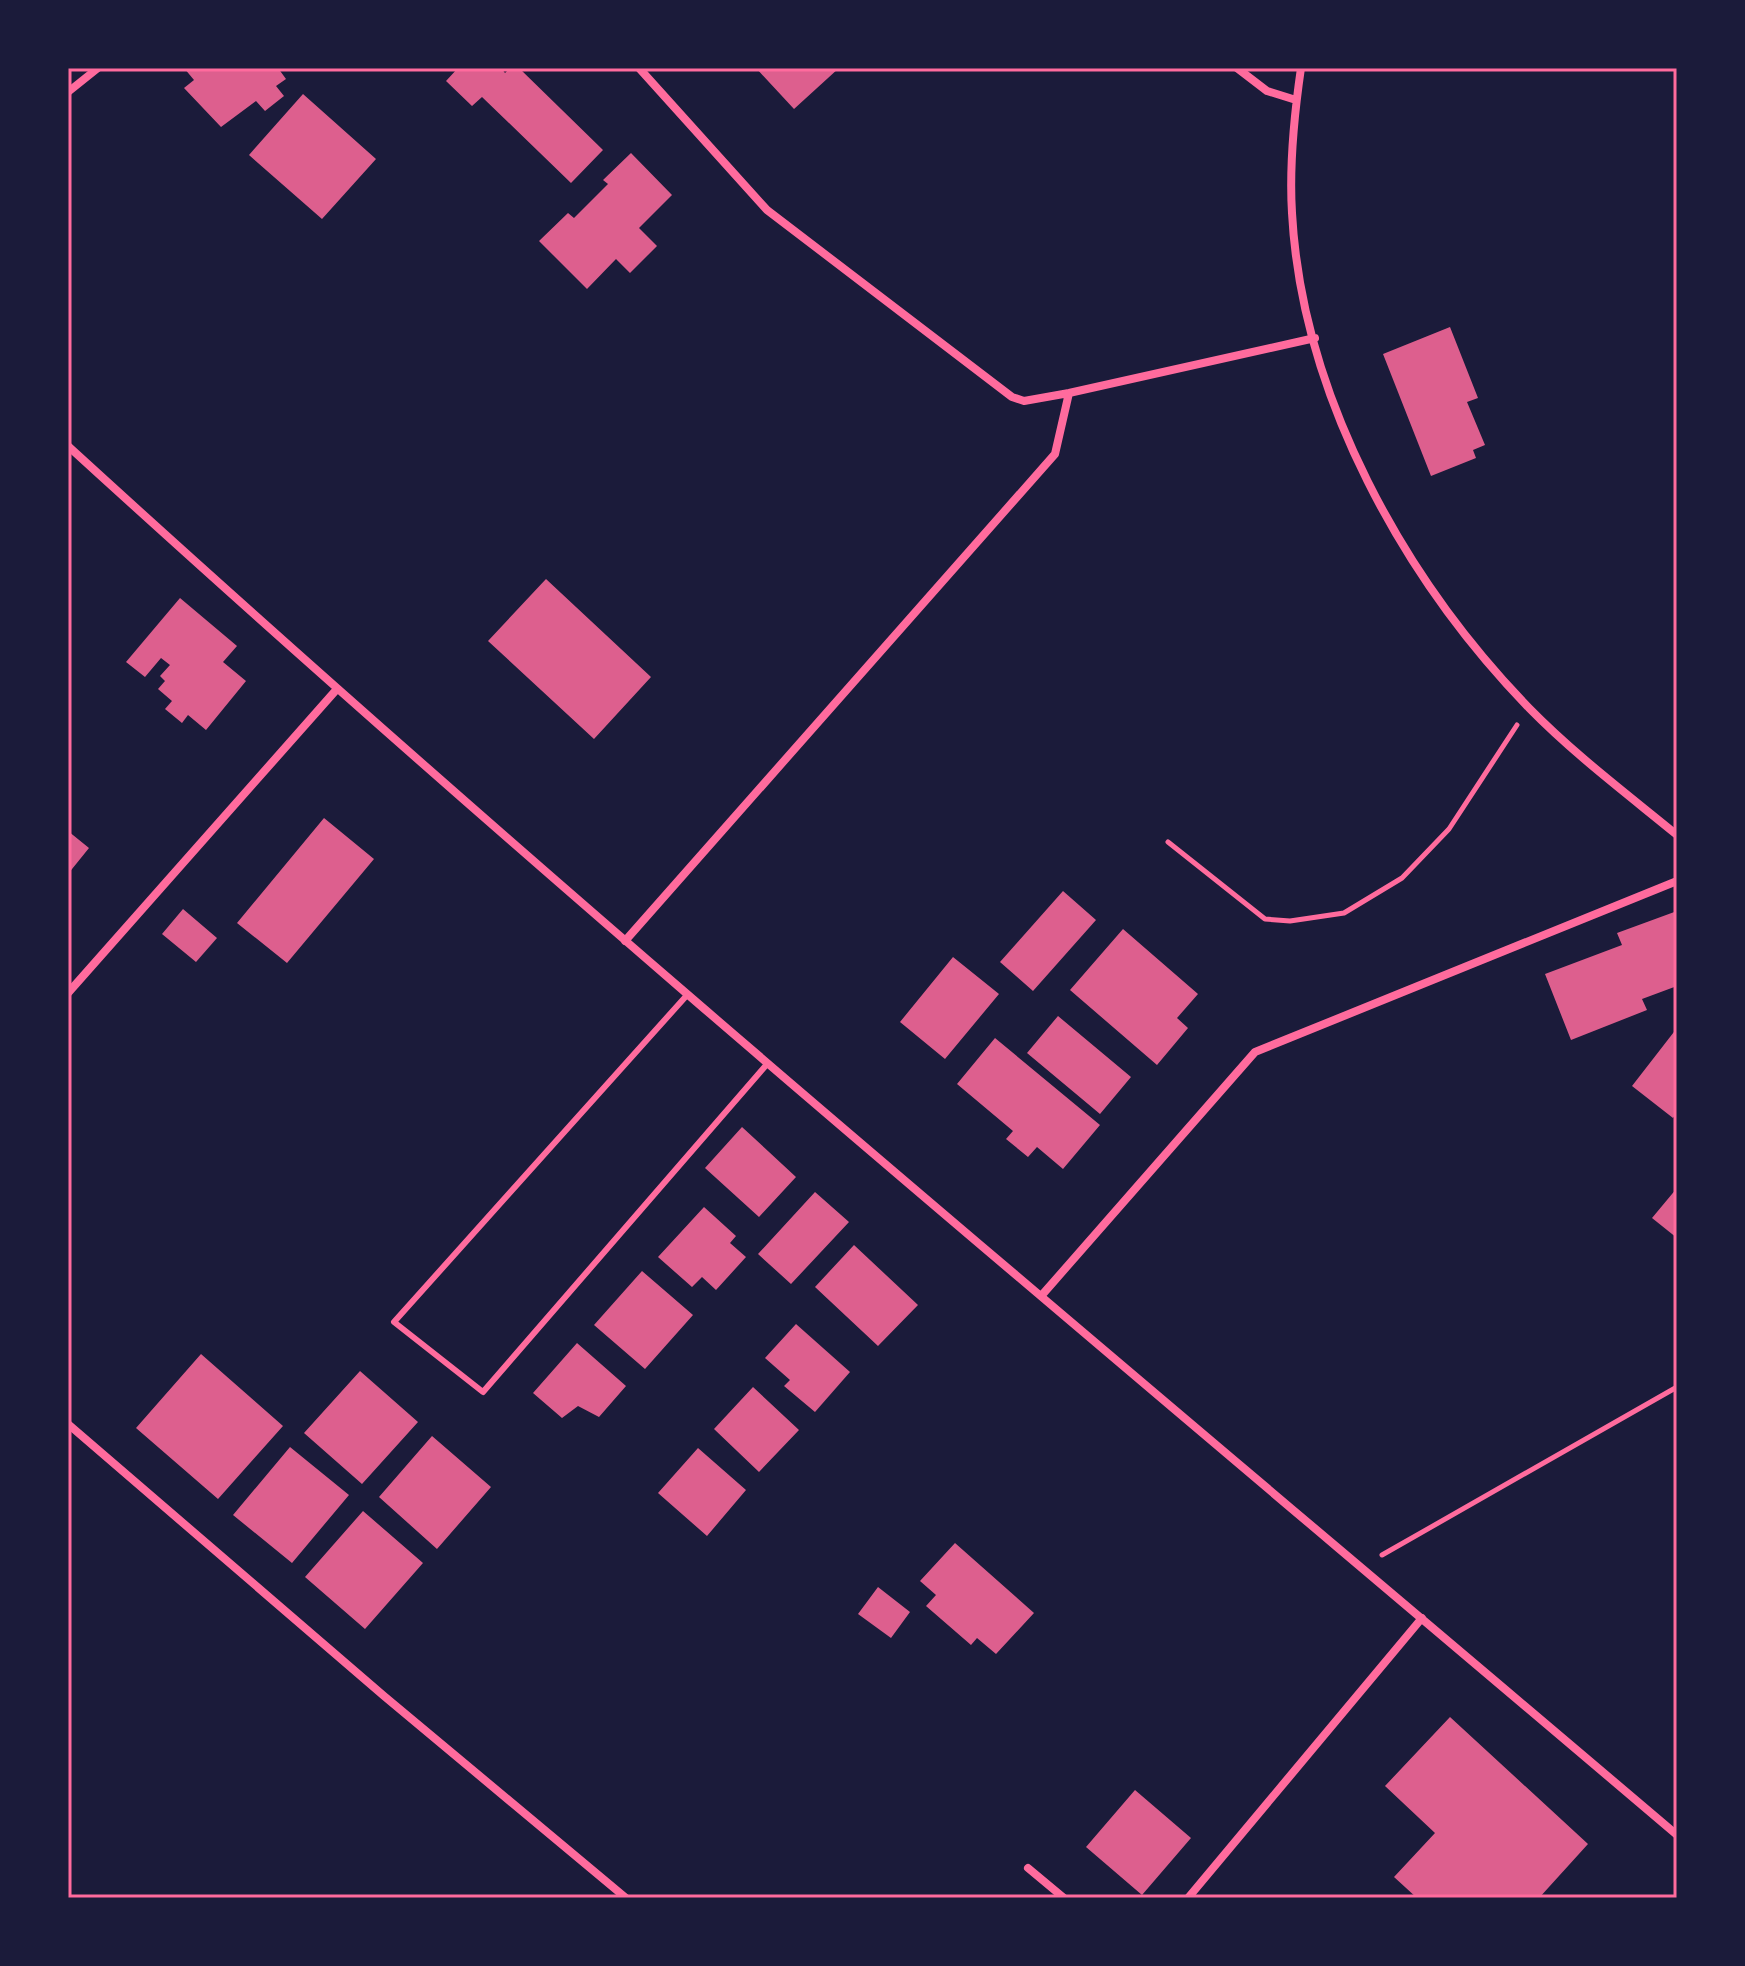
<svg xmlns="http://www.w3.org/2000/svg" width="1745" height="1966" font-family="Arial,sans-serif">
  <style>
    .building { fill: #dd5f8e }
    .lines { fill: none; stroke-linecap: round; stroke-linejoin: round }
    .path { stroke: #ff6b9d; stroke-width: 5 }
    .service { stroke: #ff6b9d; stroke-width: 6 }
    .minor { stroke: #ff6b9d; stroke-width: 8 }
    .neatline { fill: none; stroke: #ff6b9d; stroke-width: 3 }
  </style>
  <rect width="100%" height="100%" fill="#1b1b3a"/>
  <path class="building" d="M184,68H278L286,79L276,86L284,96L265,111L256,101L221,127L184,88L194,80Z
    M458,68H501L505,73L510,68H519L603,150L571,183L482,97L472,106L446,81Z
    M756,68H839L794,109Z
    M303,94L376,159L322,219L249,155Z
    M631,153L672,195L639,228L657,246L630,273L616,259L587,289L539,241L568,213L574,218L608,184L603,180Z
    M1450,327L1478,398L1467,402L1485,445L1473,450L1476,458L1431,476L1383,354Z
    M546,579L651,677L594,739L488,641Z
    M180,598L237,646L223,662L246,681L206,730L188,715L182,723L165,709L172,701L158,689L165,681L160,676L170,665L161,658L145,677L126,662Z
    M324,818L374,859L287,963L237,923Z
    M68,831L89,848L68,874Z
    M1063,891L1096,920L1033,991L1000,962Z
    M183,909L217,938L196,962L162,934Z
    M1677,911V986L1642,999L1647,1010L1571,1040L1545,974L1622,945L1617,933Z
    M1123,929L1198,994L1177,1018L1188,1028L1157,1065L1070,990Z
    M953,957L999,994L945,1059L900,1022Z
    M1058,1016L1131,1077L1100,1114L1027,1053Z
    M1677,1028V1112L1673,1118L1632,1086Z
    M995,1038L1100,1125L1063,1169L1037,1147L1028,1157L1006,1139L1013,1131L957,1084Z
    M742,1127L796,1177L759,1217L705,1168Z
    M1677,1188V1238L1652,1218Z
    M815,1192L849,1222L791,1284L758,1254Z
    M704,1207L736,1236L730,1243L746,1257L716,1290L702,1277L692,1287L658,1257Z
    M854,1245L918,1305L878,1346L815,1287Z
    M642,1271L693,1315L645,1369L594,1325Z
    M796,1324L850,1372L815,1412L784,1386L790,1380L765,1358Z
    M577,1343L626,1386L599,1417L578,1406L562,1418L533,1393Z
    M201,1354L283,1426L218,1499L136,1428Z
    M360,1371L418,1422L362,1484L304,1433Z
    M753,1387L799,1430L759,1472L714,1429Z
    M432,1436L491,1487L437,1549L379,1497Z
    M290,1447L349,1495L292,1563L233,1515Z
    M698,1448L746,1490L707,1536L658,1493Z
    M363,1511L423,1563L365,1629L305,1577Z
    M955,1543L1034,1613L996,1654L977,1638L971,1645L926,1606L936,1595L920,1581Z
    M878,1587L910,1612L891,1638L858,1614Z
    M1450,1717L1588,1844L1539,1898H1417L1394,1877L1435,1833L1385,1786Z
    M1135,1790L1191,1838L1142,1895L1086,1847Z"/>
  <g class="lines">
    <path class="path" d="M1168,842L1265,919L1290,921L1344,913L1402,878L1449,829L1517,725
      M1382,1555L1677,1387"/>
    <path class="service" d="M688,994L394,1322L483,1392L768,1063"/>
    <path class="minor" d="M639,68L767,210L1012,397L1024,401L1069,393L1315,338
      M1237,68L1267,91L1296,100
      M1301,68C1294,116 1289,165 1292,213C1302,396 1404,579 1529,708C1574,754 1627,794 1677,835
      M68,92L98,68
      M68,446C591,924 1137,1376 1677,1835
      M625,941L1055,454L1069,393
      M68,993L337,689
      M1042,1295L1255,1052L1677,881
      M68,1424L384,1696L626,1898
      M1028,1868L1064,1898
      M1188,1898L1422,1618"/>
  </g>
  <rect width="1745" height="1966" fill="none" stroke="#1b1b3a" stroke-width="140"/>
  <rect x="70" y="70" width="1605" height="1826" class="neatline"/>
</svg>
